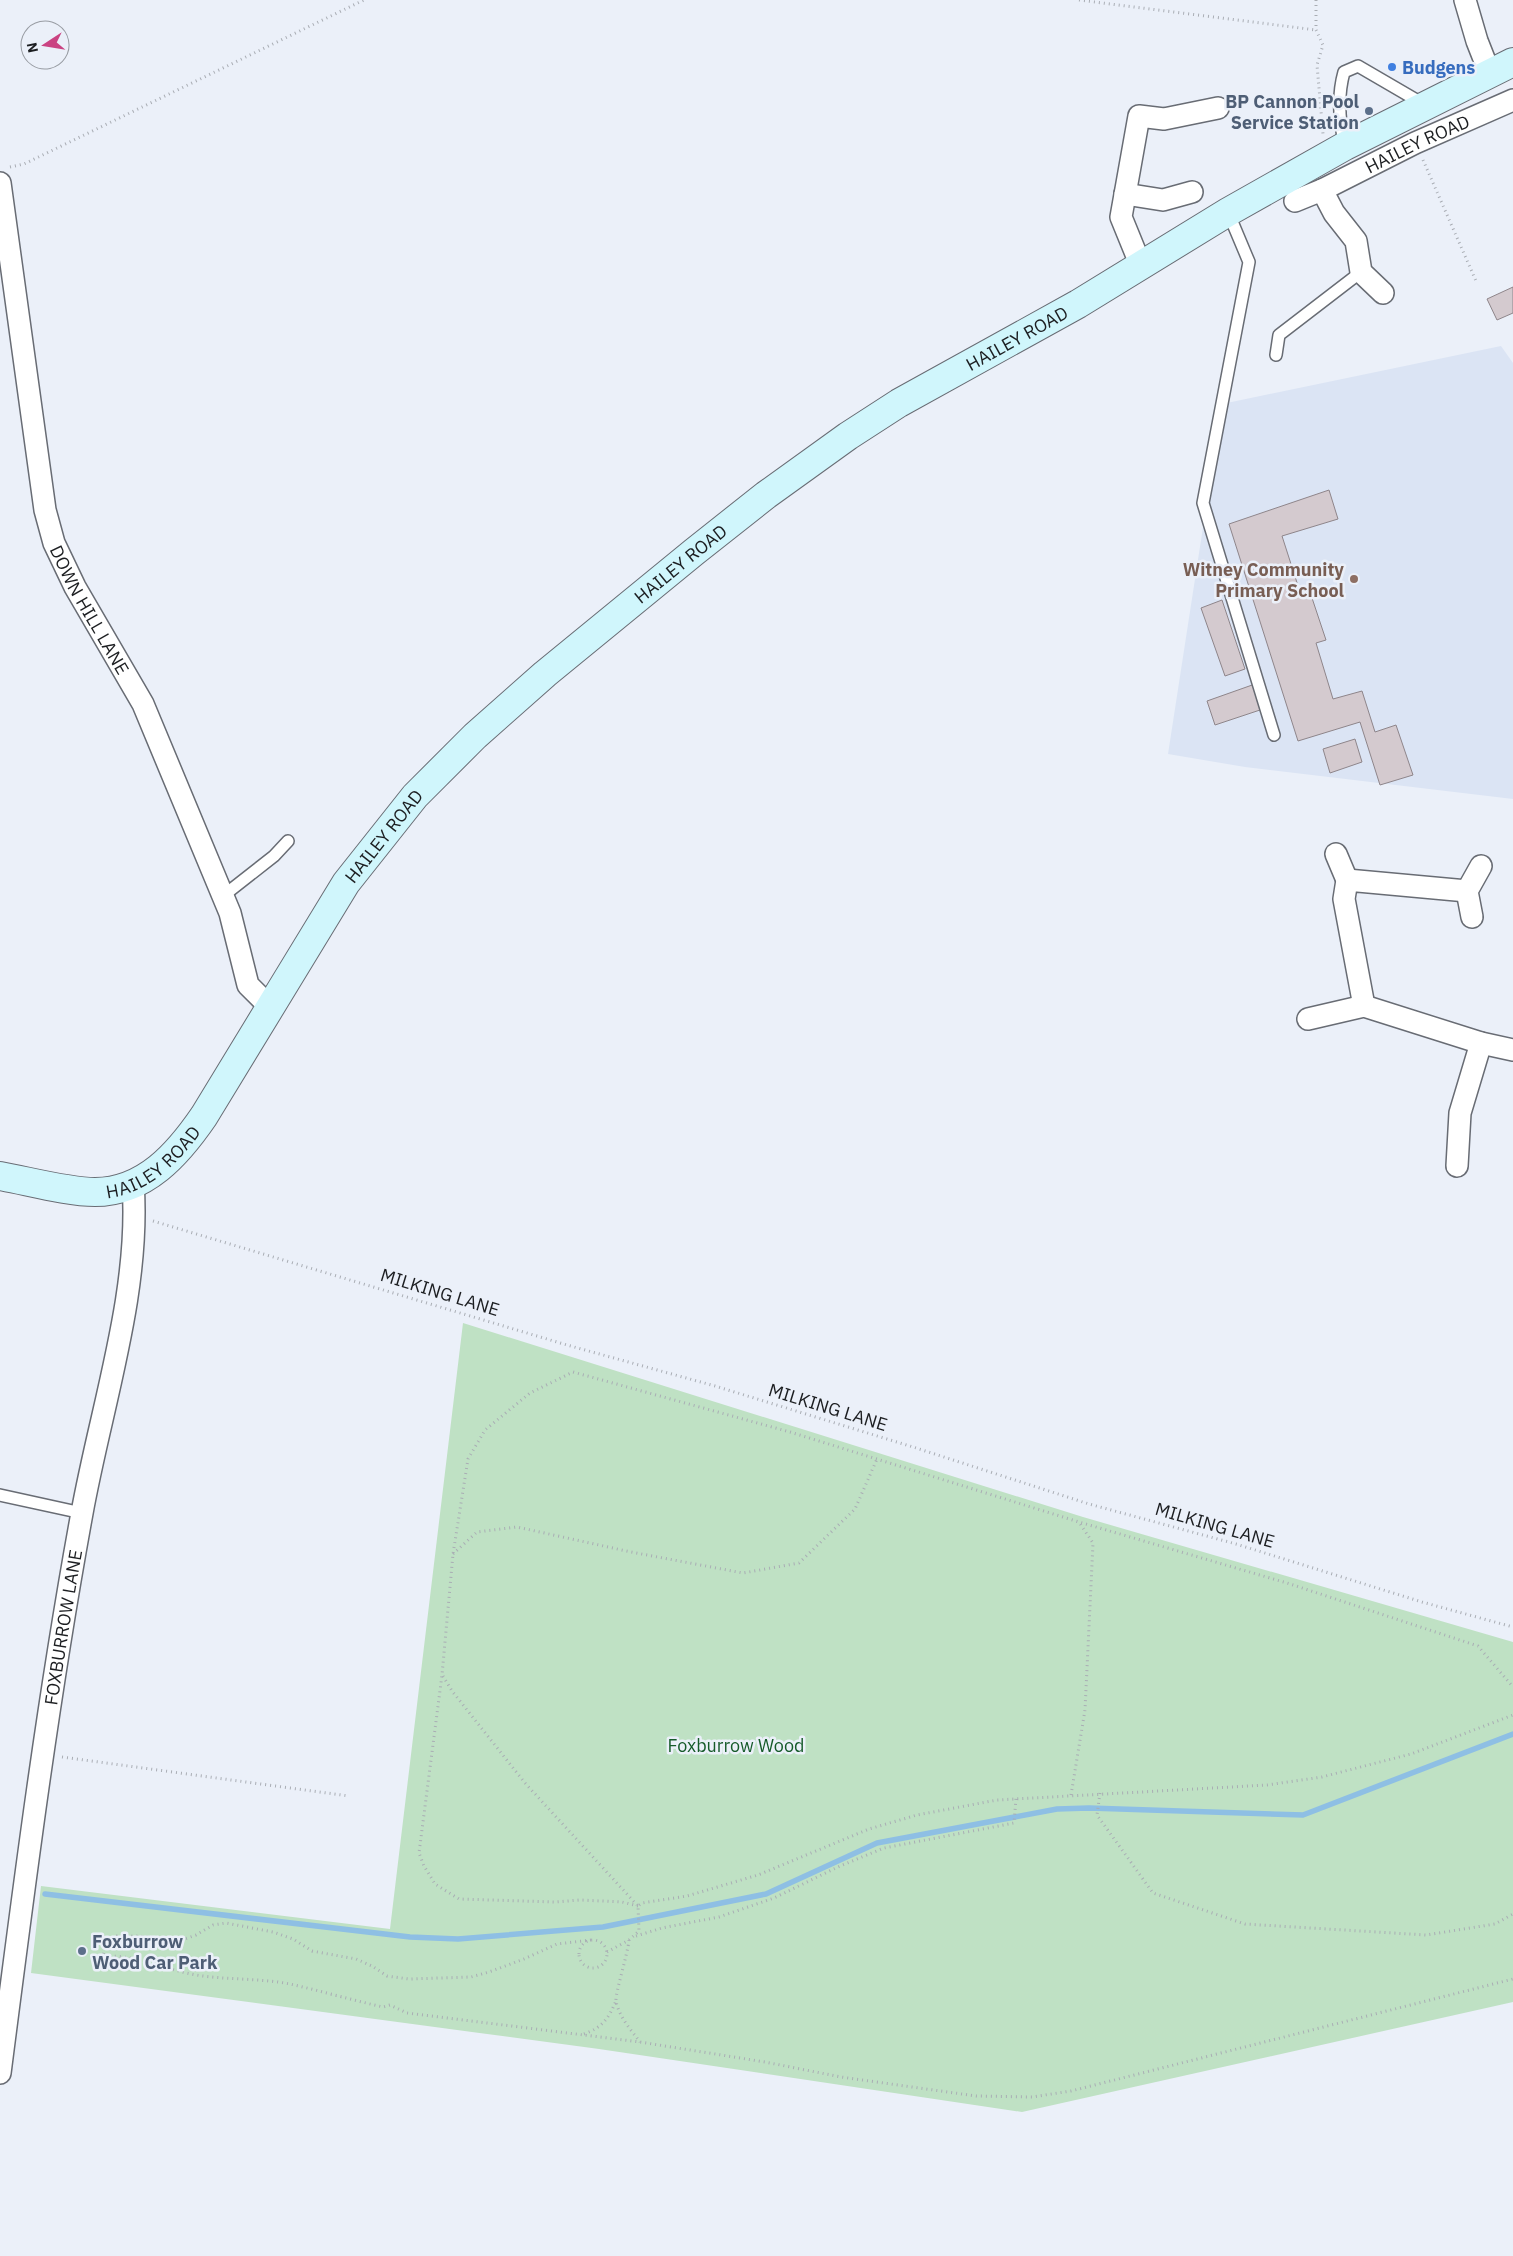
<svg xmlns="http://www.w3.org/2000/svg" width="1513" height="2256" font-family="'IBM Plex Sans',sans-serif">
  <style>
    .built { fill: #dbe4f4 }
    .green { fill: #bfe1c4 }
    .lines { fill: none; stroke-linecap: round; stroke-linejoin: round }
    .stream { stroke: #8ebfe4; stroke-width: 5.5 }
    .building { fill: #d4cacf; stroke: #8e858a }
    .lane-casing { stroke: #686c74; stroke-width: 14 }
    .street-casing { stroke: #686c74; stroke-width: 24 }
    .secondary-casing { stroke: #686c74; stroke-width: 30 }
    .path { stroke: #a9adb4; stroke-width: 3; stroke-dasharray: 1 4; stroke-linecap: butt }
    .lane { stroke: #fff; stroke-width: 11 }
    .street { stroke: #fff; stroke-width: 21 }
    .secondary { stroke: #d0f6fc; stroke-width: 28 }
    .shop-dot { fill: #3f7fe0; stroke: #ebf0f9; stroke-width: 2 }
    .service-dot { fill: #5c6f8a; stroke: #ebf0f9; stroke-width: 2 }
    .education-dot { fill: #8d6e63; stroke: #ebf0f9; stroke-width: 2 }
    .labels { text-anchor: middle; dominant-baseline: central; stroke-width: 5; stroke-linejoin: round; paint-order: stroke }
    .shop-label { font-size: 18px; font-weight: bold; fill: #366cbe; stroke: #ebf0f9; text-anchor: start }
    .service-label { font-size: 18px; font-weight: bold; fill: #4e5e75; stroke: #ebf0f9; text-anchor: end }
    .street-label { font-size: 18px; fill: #1c1e21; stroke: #ebf0f9 }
    .education-label { font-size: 18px; font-weight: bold; fill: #785e54; stroke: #ebf0f9; text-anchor: end }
    .park-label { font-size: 18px; fill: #165b2a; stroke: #ebf0f9 }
  </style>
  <rect width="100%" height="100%" fill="#ebf0f9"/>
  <path class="built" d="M1501,346L1513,363V799L1245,767L1168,754L1222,404Z"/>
  <path class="green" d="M463,1323L1083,1517L1513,1642V2002L1022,2112L599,2049L31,1973L41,1886L390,1929Z"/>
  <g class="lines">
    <path class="stream" d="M45,1894L410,1937L458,1939L603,1927L766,1894L877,1843L1057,1809L1089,1808L1303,1815L1513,1734"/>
  </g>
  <path class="building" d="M1513,287V313L1497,320L1487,299Z
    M1329,490L1338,519L1282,536L1300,592L1309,589L1326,640L1316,643L1333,699L1362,691L1375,732L1396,725L1413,775L1380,785L1360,722L1298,741L1229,524Z
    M1222,600L1245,669L1225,676L1201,608Z
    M1255,684L1263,709L1215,725L1207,701Z
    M1355,739L1362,762L1330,773L1323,749Z"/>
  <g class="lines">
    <g class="lane-casing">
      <path id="lane" d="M1345,146C1339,121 1337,97 1344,72L1358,66L1425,105
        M1228,212L1249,262L1203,503L1274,735
        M1276,355L1279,335L1361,272
        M223,896L274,856L288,841
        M0,1495L82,1513"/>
    </g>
    <g class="street-casing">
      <g id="street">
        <path d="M1465,0L1477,41L1490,74"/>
        <path id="s1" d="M0,183L45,510L54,543L75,587L143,704L230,913L248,985L270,1007"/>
        <path d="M1322,190L1334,213L1356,241L1361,272L1383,293"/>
        <path d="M1125,194L1163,200L1192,192"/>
        <path id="s2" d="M1295,201L1322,190L1415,143L1513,100"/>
        <path d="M1141,266L1121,217L1139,116L1164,119L1218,108"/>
        <path d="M1336,854L1347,880"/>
        <path d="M1472,917L1467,891L1481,866"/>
        <path d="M1364,1006L1344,899L1347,880L1467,891"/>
        <path d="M1308,1019L1364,1006L1481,1043L1513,1050"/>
        <path d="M1457,1166L1460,1113L1481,1043"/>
        <path id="s3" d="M0,2073C24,1886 48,1698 82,1513C101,1407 141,1292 133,1183"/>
      </g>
    </g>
    <g class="secondary-casing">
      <g id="secondary">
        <path id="s4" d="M0,1176C28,1181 68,1192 95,1192C145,1192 178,1154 204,1116L346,883L415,796L475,736L545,674L694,552L766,495L848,436L899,403L1078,304L1228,212L1345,146L1513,62"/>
      </g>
    </g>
    <path class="path" d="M1079,0L1316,30
      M1316,0V30L1323,45L1317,65L1323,134
      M1423,160L1476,281
      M10,167L24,164L364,0
      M153,1221L567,1345L715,1386L913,1447L1089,1504L1236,1544L1422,1602L1513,1627
      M453,1554L477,1532L517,1527L631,1552L743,1573L799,1563L855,1509L877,1459
      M443,1676L452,1691L525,1783L637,1905
      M62,1757L349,1796
      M1100,1793L1097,1815L1153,1893L1245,1924L1426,1935L1495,1924L1513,1914
      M1071,1795L1085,1710L1093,1543L1079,1522
      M638,1906L622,1902L580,1900L555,1902L459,1899L435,1884L424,1866L419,1853L442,1675L453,1554L468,1459L485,1430L530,1393L573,1372L790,1432L1079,1522L1287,1583L1478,1646L1513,1687
      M636,1936L662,1928L719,1917L774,1898L840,1866L884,1848L1014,1823L1016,1798
      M591,1940L557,1944L524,1959L489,1972L471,1977L409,1979L387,1976L372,1966L356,1959L312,1951L293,1939L273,1932L226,1923L213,1925L196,1935L182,1940L138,1936H117L107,1939L103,1956C139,1955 162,1969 196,1975C227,1980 259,1978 290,1984C321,1991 352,2000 383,2007L390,2005L407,2013L640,2042L765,2062L841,2077L976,2096L1032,2097L1071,2091L1513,1979
      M629,1940C628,1953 615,1994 616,2001C619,2017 631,2030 640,2042
      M579 1954a14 14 0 1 1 28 0a14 14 0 1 1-28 0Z
      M607,1952L629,1940L639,1931L638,1906L642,1903L687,1896L758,1875L869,1829L917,1815L997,1800L1267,1785L1322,1777L1411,1754L1513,1715
      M584,2034C603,2027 608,2019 616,2001"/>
    <use href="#lane" class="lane"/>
    <use href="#street" class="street"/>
    <use href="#secondary" class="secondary"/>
  </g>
  <circle class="shop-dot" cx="1392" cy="67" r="5"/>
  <g class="service-dot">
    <circle cx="1369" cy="111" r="5"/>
    <circle cx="82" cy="1951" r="5"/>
  </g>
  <circle class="education-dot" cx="1354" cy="579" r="5"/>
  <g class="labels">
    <g class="shop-label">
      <text x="1402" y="67">Budgens</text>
    </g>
    <g class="service-label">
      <text x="1359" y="101">BP Cannon Pool<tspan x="1359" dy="21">Service Station</tspan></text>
      <text x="92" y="1941" text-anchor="start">Foxburrow<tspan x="92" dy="21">Wood Car Park</tspan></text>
    </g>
    <g class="street-label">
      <text stroke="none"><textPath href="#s2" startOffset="135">HAILEY ROAD</textPath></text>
      <text stroke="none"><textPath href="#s4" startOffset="1378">HAILEY ROAD</textPath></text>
      <text stroke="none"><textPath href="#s4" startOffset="972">HAILEY ROAD</textPath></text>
      <text stroke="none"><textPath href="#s1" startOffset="440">DOWN HILL LANE</textPath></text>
      <text stroke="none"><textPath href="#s4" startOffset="568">HAILEY ROAD</textPath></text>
      <text stroke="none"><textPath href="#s4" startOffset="164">HAILEY ROAD</textPath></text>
      <text transform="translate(440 1292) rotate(17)">MILKING LANE</text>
      <text transform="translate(828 1407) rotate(17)">MILKING LANE</text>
      <text transform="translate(1215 1525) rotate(16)">MILKING LANE</text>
      <text stroke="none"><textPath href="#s3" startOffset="450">FOXBURROW LANE</textPath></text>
    </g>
    <g class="education-label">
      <text x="1344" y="569">Witney Community<tspan x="1344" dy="21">Primary School</tspan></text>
    </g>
    <g class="park-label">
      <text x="736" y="1745">Foxburrow Wood</text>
    </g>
  </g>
  <g transform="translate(45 45) rotate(258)"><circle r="24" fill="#ebf0f9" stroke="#989ca3"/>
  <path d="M0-4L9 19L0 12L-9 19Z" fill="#ca4382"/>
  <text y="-8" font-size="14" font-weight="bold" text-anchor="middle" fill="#1c1e21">N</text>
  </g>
</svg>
